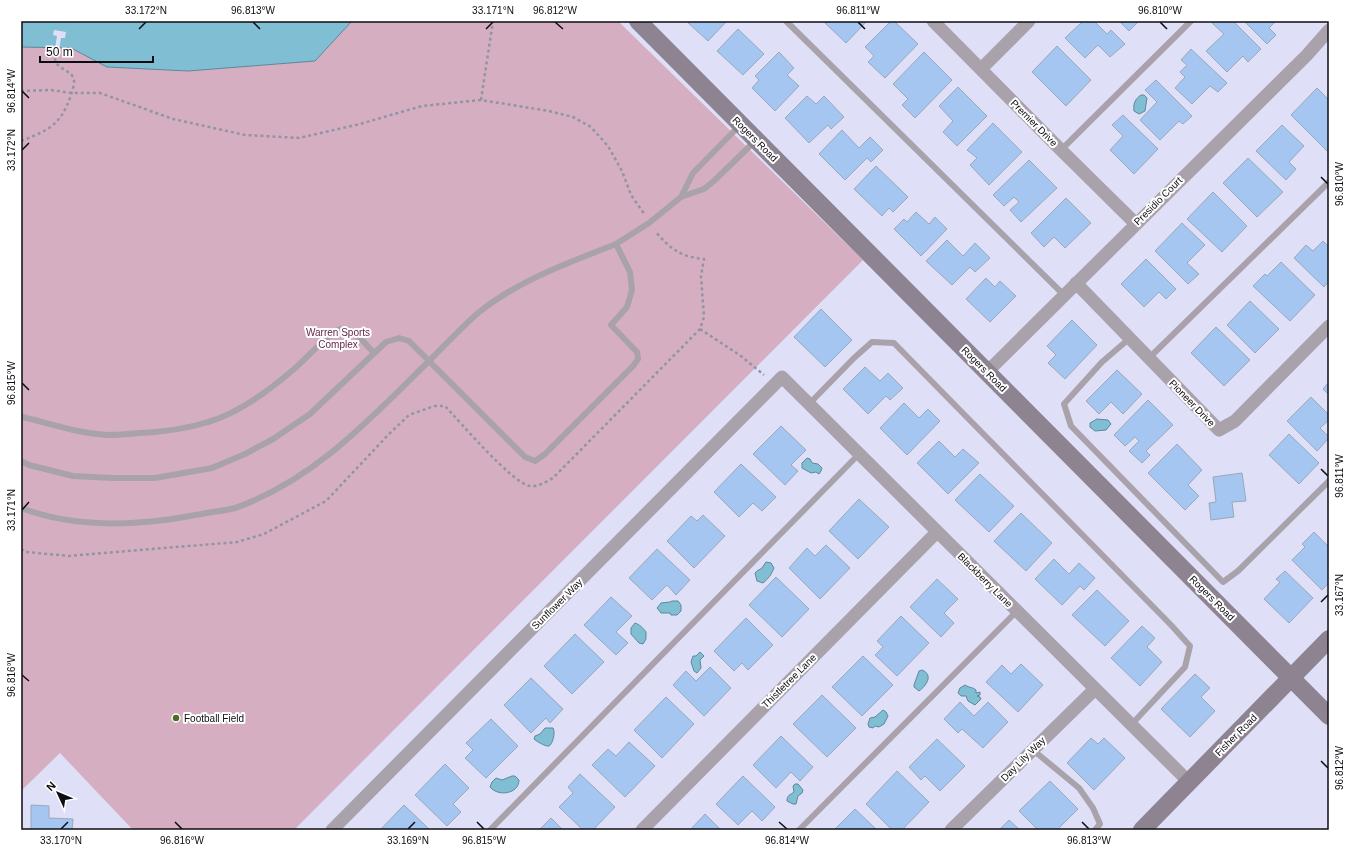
<svg xmlns="http://www.w3.org/2000/svg" width="1350" height="851" font-family="Helvetica,sans-serif">
  <style>
    .green { fill: #d5afc1 }
    .water { fill: #80bed4; stroke: #5d899a }
    .pier { fill: #dfdff8 }
    .building { fill: #a4c6f0; stroke: #99a8bc }
    .lines { fill: none; stroke-linecap: round; stroke-linejoin: round }
    .path { stroke: #9393a6; stroke-width: 2.5; stroke-dasharray: 3 3; stroke-linecap: butt }
    .lane { stroke: #a9a2ab; stroke-width: 6 }
    .street { stroke: #a9a2ab; stroke-width: 13 }
    .secondary { stroke: #8d8391; stroke-width: 18 }
    .ticks { fill: none; stroke: #0c0c13; stroke-width: 1.5 }
    .poi-dot { fill: #4c6d23; stroke: #fff; stroke-width: 1.5 }
    .labels { text-anchor: middle; dominant-baseline: central; stroke-width: 4; stroke-linejoin: round; paint-order: stroke }
    .street-label { font-size: 10px; fill: #0c0c13; stroke: #fff }
    .park-label { font-size: 10px; fill: #65264a; stroke: #fff }
    .poi-label { font-size: 10px; fill: #0c0c13; stroke: #fff; text-anchor: start }
    .neatline { fill: none; stroke: #0c0c13; stroke-width: 1.5 }
    .ticks-label { font-size: 10px; text-anchor: middle; fill: #0c0c13 }
  </style>
  <rect width="100%" height="100%" fill="#dfdff8"/>
  <path class="green" d="M21,21H618L863,260L294,830H133L60,753L21,791Z"/>
  <path class="water" d="M21,21H352L315,61L188,71L107,67L71,48L21,47Z
    M1141,95H1144L1147,98L1145,111L1139,114L1134,111C1133,104 1135,99 1141,95Z
    M1097,419L1108,420L1111,424L1106,430L1095,431L1090,427V423Z
    M807,458L810,459L812,463L818,464L822,468L821,471L819,474L816,472L811,473L802,468V463Z
    M766,562L771,563L774,568C771,575 769,578 763,583L757,581L755,573L757,571L762,568Z
    M672,601H678L681,605V611L677,615H671L670,613H661L657,608L661,603L670,602Z
    M635,623C639,624 644,629 646,632V639L643,644L639,643L631,634V628Z
    M700,652L704,656L700,660L701,668L697,673L694,671L691,662L693,656H696Z
    M922,670C934,675 926,686 919,691L914,687V685L919,671Z
    M965,685C969,688 973,687 976,690V693L980,692V695L977,696L980,697L981,699L975,705L968,701L966,696H961L958,693L960,688Z
    M883,710L886,712L888,716L884,724L879,727L875,726L873,728L869,727L868,724L870,718L875,717Z
    M545,728H553C556,733 552,745 549,746C546,747 536,741 534,739L535,736L540,734Z
    M512,776H515L519,780C519,794 498,797 490,787L492,782L496,778L502,780Z
    M795,784H798L803,790L802,793L798,796L796,804H793L787,801C787,795 790,795 794,792L793,786Z"/>
  <path class="pier" d="M54,30L66,32L65,38H61L59,50L55,49L57,36L53,35Z"/>
  <path class="building" d="M686,21H727L708,41Z
    M823,21H867L846,43Z
    M891,21H894L918,44L885,78L868,62L874,56L865,47Z
    M1083,21H1094L1107,34L1111,30L1125,44L1110,57L1098,45L1085,58L1065,38Z
    M1119,21H1139L1129,31Z
    M1214,21H1233L1261,49L1248,62L1243,56L1227,72L1206,51L1224,34L1212,23Z
    M1244,21H1276L1269,28L1276,35L1267,44Z
    M738,29L764,54L743,75L717,51Z
    M1057,46L1091,80L1066,106L1032,72Z
    M1191,49L1227,83L1218,92L1210,86L1192,104L1175,88L1185,77L1180,72L1187,65L1181,60Z
    M779,52L794,68L787,75L799,86L775,111L752,88L759,80L755,76Z
    M924,52L952,80L915,118L902,105L908,99L893,84Z
    M1156,80L1192,116L1183,124L1179,121L1160,140L1140,120L1157,102L1145,90Z
    M958,87L987,116L957,146L943,132L953,121L939,106Z
    M1317,88L1329,100V149L1327,151L1291,115Z
    M807,96L816,104L824,96L844,117L831,129L828,125L809,143L785,118Z
    M1123,115L1158,149L1134,174L1110,150L1123,136L1112,125Z
    M993,123L1022,152L989,185L970,165L977,158L967,150Z
    M1282,125L1304,146L1289,162L1296,169L1286,180L1256,151Z
    M842,130L859,148L870,137L883,150L871,162L867,158L845,180L819,154Z
    M1248,158L1283,192L1257,217L1223,183Z
    M1029,160L1057,188L1021,222L1010,210L1019,202L1014,197L1004,206L993,195Z
    M876,166L908,197L893,212L889,208L882,216L854,189Z
    M1213,192L1247,226L1222,252L1187,219Z
    M1066,198L1091,223L1065,248L1054,237L1044,247L1031,233Z
    M916,212L929,224L935,217L947,229L921,256L894,229L904,219L907,222Z
    M1182,223L1205,245L1187,263L1199,274L1188,284L1155,251Z
    M947,240L963,256L975,243L990,258L975,272L970,267L952,285L926,261Z
    M1323,241L1329,247V281L1324,287L1294,258L1306,245L1313,251Z
    M1146,259L1176,289L1166,299L1159,292L1144,307L1121,284Z
    M1281,262L1315,295L1290,321L1253,286L1265,274L1267,276Z
    M986,278L995,287L1000,281L1016,296L990,322L966,299Z
    M1250,301L1279,329L1255,353L1227,325Z
    M821,309L852,340L825,367L794,337Z
    M1072,320L1097,345L1065,379L1048,363L1056,355L1047,346Z
    M1216,327L1250,360L1224,386L1191,353Z
    M865,367L880,381L888,373L903,388L890,400L886,396L868,414L843,389Z
    M1117,370L1142,394L1123,414L1111,402L1099,414L1086,401Z
    M1329,382V395L1323,389Z
    M1311,397L1329,415V420L1320,428L1329,437V438L1317,451L1287,421Z
    M1148,400L1173,425L1146,451L1150,455L1142,463L1129,451L1139,441L1135,437L1125,446L1114,435Z
    M904,403L919,418L928,409L940,421L907,455L880,428Z
    M781,426L806,450L791,465L798,471L785,485L753,454Z
    M1289,434L1319,463L1299,484L1269,455Z
    M939,441L955,457L963,449L979,463L948,494L917,463Z
    M1177,444L1202,470L1188,485L1199,496L1185,510L1148,473Z
    M741,464L776,497L762,511L753,503L739,517L714,492Z
    M1242,473L1246,501L1232,502L1234,517L1211,520L1209,503L1216,502L1213,477Z
    M980,474L1014,506L989,532L955,500Z
    M859,499L889,527L858,559L829,531Z
    M1021,513L1052,543L1026,571L994,541Z
    M703,515L725,536L694,568L667,541L691,516L697,521Z
    M1314,532L1329,547V583L1322,590L1292,560L1305,547L1302,544Z
    M826,545L850,568L820,599L789,568L807,548L815,556Z
    M657,549L690,580L676,595L667,585L652,600L629,578Z
    M1054,559L1069,574L1079,563L1095,578L1084,590L1080,586L1062,605L1035,579Z
    M1285,571L1313,598L1289,623L1264,599L1280,582L1276,579Z
    M776,577L809,609L782,637L749,605Z
    M937,579L958,599L944,613L954,623L941,637L910,607Z
    M1097,590L1129,621L1105,646L1072,615Z
    M611,597L632,616L616,632L628,643L616,655L584,625Z
    M901,616L929,643L897,676L875,655L883,647L877,641Z
    M746,618L773,645L748,670L742,663L734,671L714,651Z
    M1142,626L1155,638L1147,647L1162,662L1140,686L1111,658Z
    M575,634L604,662L572,694L544,666Z
    M863,656L893,685L862,716L832,687Z
    M1021,664L1043,685L1018,712L986,682L1002,665L1011,674Z
    M710,667L731,688L704,716L673,685L686,671L696,681Z
    M1195,674L1210,688L1201,697L1215,711L1190,737L1161,709Z
    M531,678L563,709L550,723L546,718L531,733L504,705Z
    M822,695L856,728L827,757L793,724Z
    M666,697L694,724L662,758L634,730Z
    M960,702L974,716L988,702L1008,722L983,748L962,729L958,733L944,719Z
    M491,719L518,746L486,778L465,758L473,750L466,743Z
    M781,736L813,767L800,781L791,772L776,788L753,765Z
    M1091,738L1098,744L1104,738L1125,758L1094,790L1067,763Z
    M937,739L965,766L940,791L925,776L921,780L909,767Z
    M629,742L655,766L625,797L592,765L608,749L616,756Z
    M445,764L469,788L453,804L461,812L447,826L415,795Z
    M897,771L929,802L902,830H892L866,804Z
    M580,774L615,807L593,830H583L559,807L573,793L568,787Z
    M743,776L775,807L762,821L752,811L738,825L716,804Z
    M1050,781L1078,809L1057,830H1038L1019,811Z
    M31,805L49,806V818L73,819L72,830H31Z
    M404,805L430,830H380Z
    M855,809L877,830H834Z
    M705,814L721,830H690Z
    M551,818L563,830H539Z
    M1009,820L1020,830H999Z"/>
  <g class="lines">
    <path class="path" d="M21,91L51,90L71,93H100L173,119L245,135L299,138L360,124L422,106L481,100L549,111L573,117L591,127L608,146L622,171L631,195L645,215
      M481,100L493,21
      M21,141C49,130 61,125 71,95C72,90 76,83 73,77C69,70 60,70 55,61L57,49
      M700,329L741,356L764,375
      M21,549L26,552L69,556L237,542L264,534L326,501L389,434L409,415L434,406H445C460,422 512,483 530,486C538,487 546,482 553,478L700,329L704,317L701,276L704,259C681,257 670,249 655,231"/>
    <path class="lane" d="M786,21L1064,295
      M1061,150L1191,21
      M681,197L693,173L740,125
      M1130,338L1102,362L1064,404L1071,426L1223,582L1238,571L1329,481
      M1149,358L1329,182
      M809,404L854,358L872,342L894,343L1171,625L1190,646L1185,667L1131,725
      M21,418L23,417C51,424 80,434 109,435C119,435 129,434 139,433C162,432 186,429 208,422C239,413 268,391 293,370C303,362 331,330 341,329C355,329 365,344 374,353
      M21,461L29,465L73,476L113,478H155L212,468L245,454L273,439L310,414L386,342L399,338L409,341L525,457L535,461L545,454L633,366L638,359L637,352L611,325L627,307L632,290L630,272L616,244
      M21,508C66,525 117,526 164,520C180,518 196,515 212,512C219,511 228,510 235,508C315,480 373,416 431,359C447,343 462,327 478,313C519,280 568,263 616,244L649,223L681,197L704,189L715,180L755,141
      M1033,750L1079,788L1093,808L1100,824L1095,830
      M490,830L859,454
      M799,830L1017,611"/>
    <path class="street" d="M933,21L1061,150L1136,224
      M981,69L1029,21
      M1076,283L1219,430L1235,421L1329,326
      M987,372L1307,55L1329,30
      M332,830L782,377L1189,782
      M642,830L937,532
      M951,830L1095,689"/>
    <path class="secondary" d="M638,21L1329,716
      M1142,830L1329,639"/>
  </g>
  <path class="ticks" d="M253,22L260,29M555,22L563,29M858,22L865,29M1160,22L1167,29M139,29L146,22M486,29L493,22M22,91L29,98M22,150L29,143M1321,177L1328,184M22,383L29,390M1321,469L1328,476M22,510L29,502M1321,602L1328,595M22,675L29,681M1321,761L1328,768M175,822L182,829M477,822L484,829M779,822L787,829M1082,822L1089,829M61,829L68,822M408,829L415,822"/>
  <circle class="poi-dot" cx="176" cy="718" r="4"/>
  <g class="labels">
    <g class="street-label">
      <text transform="translate(1034 123) rotate(45)">Premier Drive</text>
      <text transform="translate(755 139) rotate(45)">Rogers Road</text>
      <text transform="translate(1158 201) rotate(-45)">Presidio Court</text>
      <text transform="translate(984 369) rotate(45)">Rogers Road</text>
      <text transform="translate(1192 403) rotate(46)">Pioneer Drive</text>
      <text transform="translate(985 580) rotate(45)">Blackberry Lane</text>
      <text transform="translate(1212 598) rotate(45)">Rogers Road</text>
      <text transform="translate(557 604) rotate(-45)">Sunflower Way</text>
      <text transform="translate(789 681) rotate(-45)">Thistletree Lane</text>
      <text transform="translate(1236 735) rotate(-45)">Fisher Road</text>
      <text transform="translate(1023 759) rotate(-45)">Day Lily Way</text>
    </g>
    <g class="park-label">
      <text x="338" y="332">Warren Sports<tspan x="338" dy="12">Complex</tspan></text>
    </g>
    <g class="poi-label">
      <text x="184" y="718">Football Field</text>
    </g>
  </g>
  <rect width="1350" height="851" fill="none" stroke="#ffffff" stroke-width="44"/>
  <g transform="translate(58 793) rotate(314)" stroke="#ffffff" stroke-width="3" paint-order="stroke">
  <path d="M0-3L7 15L0 10L-7 15Z" fill="#0c0c13"/>
  <text y="-6" font-size="11" font-weight="bold" text-anchor="middle" fill="#0c0c13">N</text>
  </g>
  <path d="M40 56v6h113v-6" fill="none" stroke="#0c0c13" stroke-width="2"/>
  <text x="46" y="56" font-size="12" fill="#0c0c13" stroke="#ffffff" stroke-width="3" paint-order="stroke">50 m</text>
  <rect x="22" y="22" width="1306" height="807" class="neatline"/>
  <g class="ticks-label">
    <text x="146" y="14">33.172°N</text>
    <text x="253" y="14">96.813°W</text>
    <text x="493" y="14">33.171°N</text>
    <text x="555" y="14">96.812°W</text>
    <text x="858" y="14">96.811°W</text>
    <text x="1160" y="14">96.810°W</text>
    <text transform="translate(11 91) rotate(-90)" y="4">96.814°W</text>
    <text transform="translate(11 150) rotate(-90)" y="4">33.172°N</text>
    <text transform="translate(1339 184) rotate(-90)" y="4">96.810°W</text>
    <text transform="translate(11 383) rotate(-90)" y="4">96.815°W</text>
    <text transform="translate(1339 476) rotate(-90)" y="4">96.811°W</text>
    <text transform="translate(11 510) rotate(-90)" y="4">33.171°N</text>
    <text transform="translate(1339 595) rotate(-90)" y="4">33.167°N</text>
    <text transform="translate(11 675) rotate(-90)" y="4">96.816°W</text>
    <text transform="translate(1339 768) rotate(-90)" y="4">96.812°W</text>
    <text x="61" y="844">33.170°N</text>
    <text x="182" y="844">96.816°W</text>
    <text x="408" y="844">33.169°N</text>
    <text x="484" y="844">96.815°W</text>
    <text x="787" y="844">96.814°W</text>
    <text x="1089" y="844">96.813°W</text>
  </g>
</svg>
